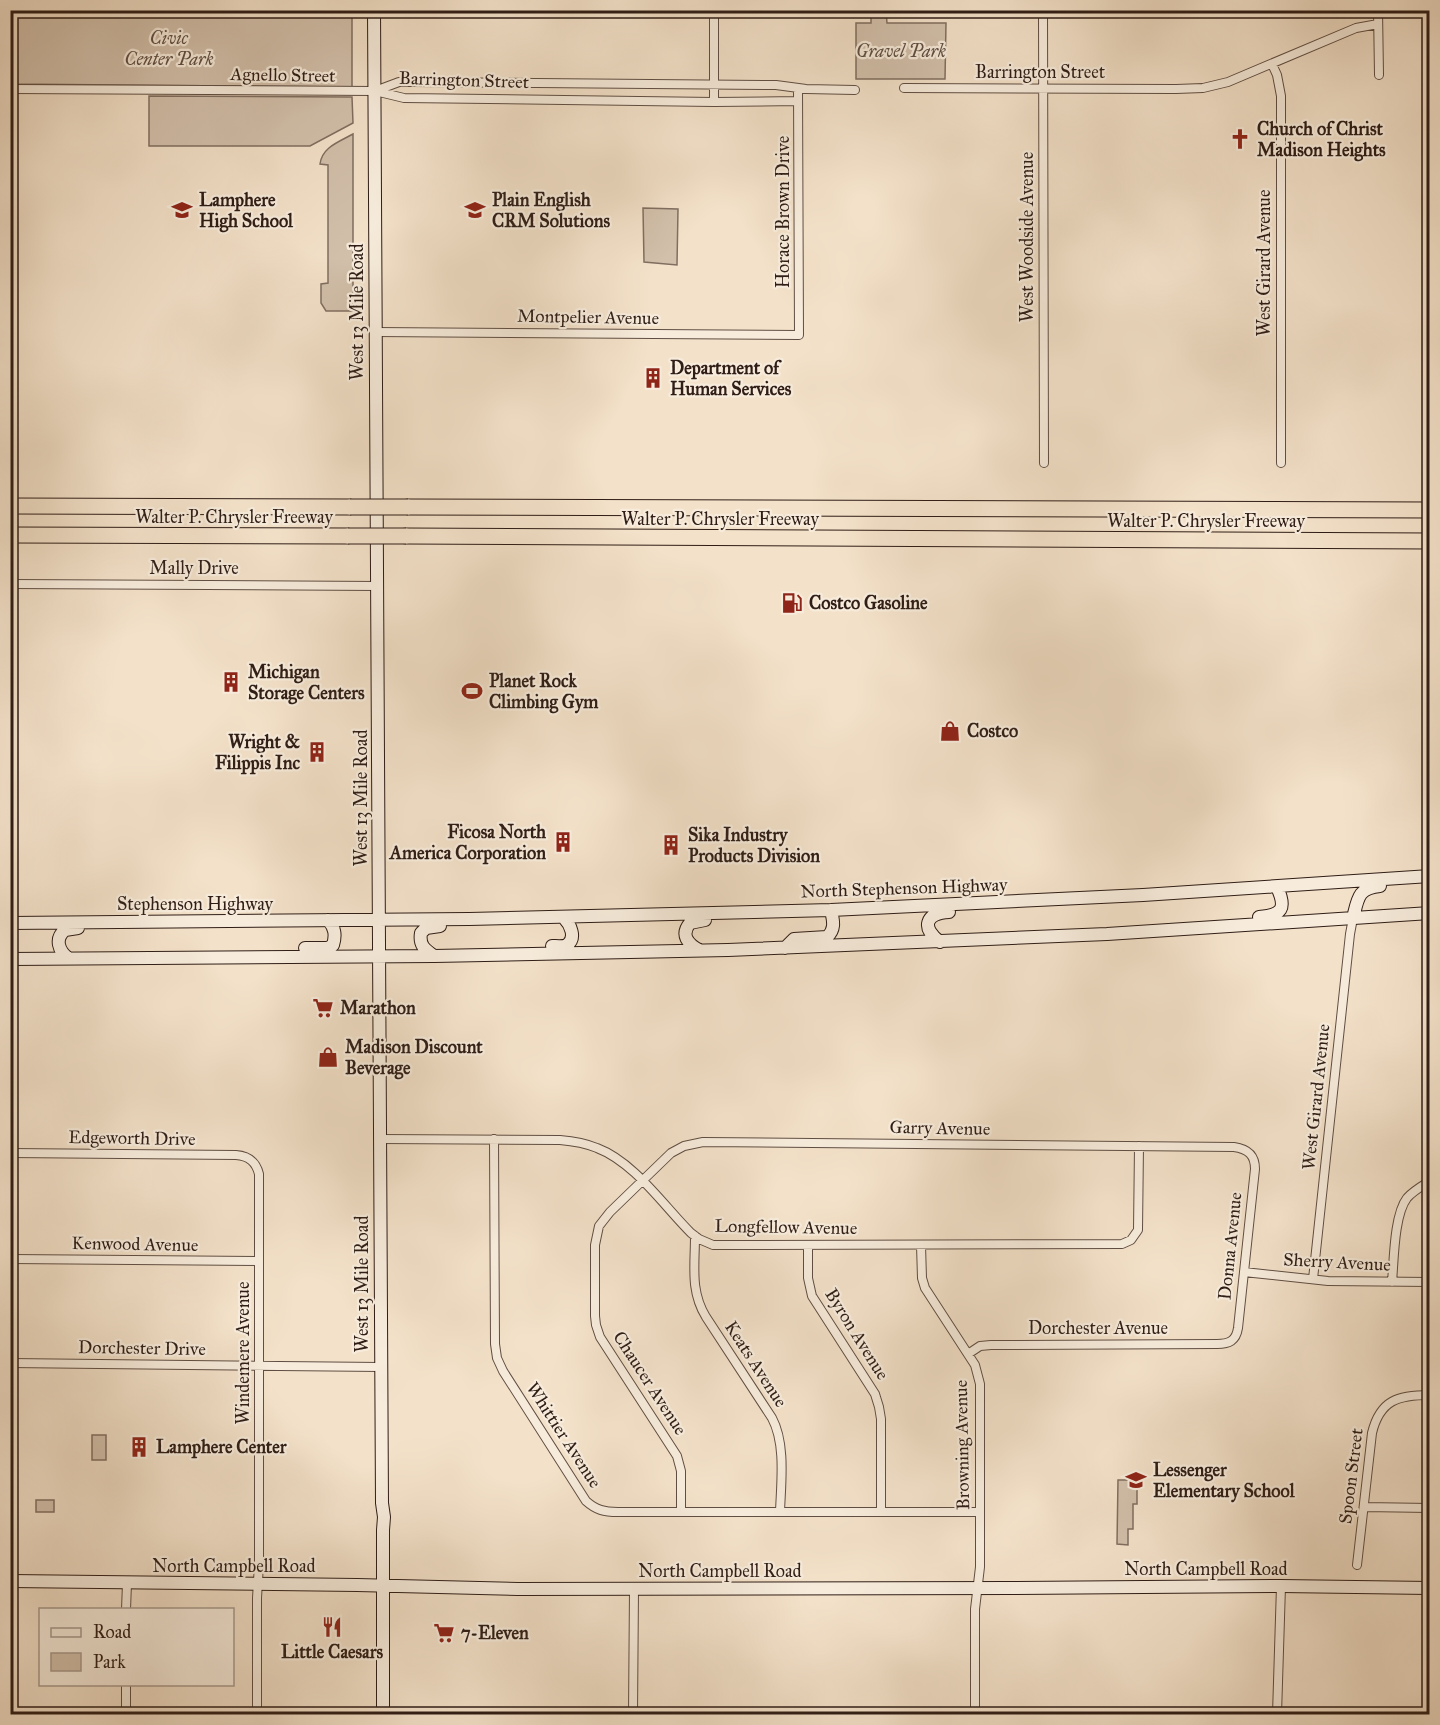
<svg xmlns="http://www.w3.org/2000/svg" width="1440" height="1725" font-family="'IM FELL Great Primer',serif">
  <style>
    .green { fill: #d2c0ab; stroke: #806e60; stroke-width: 1.5 }
    .lines { fill: none; stroke-linecap: round; stroke-linejoin: round }
    .street-casing { stroke: #604e43; stroke-width: 10 }
    .secondary-casing { stroke: #2f1d16; stroke-width: 14 }
    .highway-casing { stroke: #2f1d16; stroke-width: 17 }
    .street { stroke: #f7ecdc; stroke-width: 8 }
    .secondary { stroke: #f7ecdc; stroke-width: 12 }
    .highway { stroke: #f3e1c9; stroke-width: 15 }
    .highway-bridge-casing { stroke: #2f1d16; stroke-width: 17; stroke-linecap: butt }
    .highway-bridge { stroke: #f3e1c9; stroke-width: 15 }
    .labels { text-anchor: middle; dominant-baseline: central; stroke-width: 4.5; stroke-linejoin: round; paint-order: stroke }
    .park-label { font-size: 18px; font-style: italic; fill: #604e43; stroke: #f7ecdc }
    .street-label { font-size: 18px; fill: #2f1d16; stroke: #f7ecdc }
    .poi-label { font-size: 18px; font-weight: bold; fill: #2f1d16; stroke: #f7ecdc; text-anchor: start }
  </style>
  <rect width="100%" height="100%" fill="#f3e1c9"/>
  <filter id="stains"><feTurbulence type="fractalNoise" baseFrequency=".00333" numOctaves="4"/><feColorMatrix values="0 0 0 0 .2 0 0 0 0 .09 0 0 0 0 .02 0 0 0 .5 -.17"/></filter>
  <radialGradient id="worn" r=".72"><stop offset=".6" stop-color="#630" stop-opacity="0"/><stop offset="1" stop-color="#630" stop-opacity=".3"/></radialGradient>
  <path class="green" d="M11,10L352,11V87L11,84Z
    M886,10L887,23H946L945,79H856V23H871V11Z
    M149,96L352,97L353,123L310,146H149Z
    M353,134V311H326L321,303V284L328,283V165L320,164C322,147 339,142 353,134Z
    M643,208L678,209L677,265L644,262Z
    M92,1435H106V1460H92Z
    M1118,1480H1137V1504H1133V1529H1128V1545L1117,1544Z
    M36,1500H54V1512H36Z"/>
  <g class="lines">
    <g class="street-casing">
      <path id="street" d="M714,10V102
        M1043,10L1044,463
        M1378,10L1379,75
        M1272,64L1277,75L1281,96V463
        M904,88L1176,89L1203,88L1228,82L1356,28L1378,24
        M10,89L375,91L404,98L714,102L798,101
        M375,91L399,82H413L776,85L806,89L855,90
        M375,332L799,335L798,88
        M10,584L378,586
        M380,1139L560,1140C572,1141 585,1143 597,1148C634,1162 663,1205 691,1233L699,1239L713,1245L1122,1244L1131,1240L1138,1230L1139,1146
        M494,1139L495,1344L497,1358L503,1371L586,1501C596,1510 604,1512 618,1512H980
        M10,1153L236,1155C249,1156 256,1162 259,1174V1564L257,1598V1714
        M695,1236C695,1266 690,1291 706,1317L772,1418C786,1444 781,1483 780,1512
        M808,1245V1278L812,1296L875,1394L879,1407L881,1419V1512
        M921,1245L922,1278L925,1288L975,1365L980,1384V1567L975,1609V1714
        M10,1259L259,1261
        M1244,1272L1328,1281L1430,1282
        M1313,1279L1350,934L1353,918
        M1392,1282C1394,1260 1394,1215 1407,1198C1413,1191 1422,1186 1430,1181
        M10,1363L381,1367
        M1364,1507L1430,1508
        M681,1512V1471L677,1456L600,1337L596,1325L595,1316V1245L599,1226L610,1212L671,1153L684,1146L703,1142L1234,1147C1248,1149 1255,1155 1255,1169L1238,1328C1236,1341 1229,1344 1217,1344L991,1345L980,1346L968,1354
        M1357,1565L1372,1433C1380,1400 1398,1395 1430,1395
        M126,1610L127,1583
        M126,1714V1684
        M633,1714L634,1589
        M1277,1714L1281,1586"/>
    </g>
    <g class="secondary-casing">
      <path id="secondary" d="M374,10L382,1503L384,1517L383,1530V1714
        M1259,917C1282,915 1287,909 1277,887
        M1353,918C1358,898 1358,888 1380,886
        M10,923L469,919L831,910L1143,895L1430,876
        M940,942C921,928 925,913 949,912
        M552,946C556,946 563,947 567,945C577,938 570,924 564,918
        M305,948H328L333,945C336,935 335,928 328,920
        M785,948L794,939L827,937C836,929 833,920 831,910
        M699,950C688,944 680,935 690,923L705,920
        M434,956C424,949 419,945 421,933L426,928L440,926
        M68,958C59,951 54,939 65,930L78,928
        M10,959L434,956L728,950L1107,934L1430,913
        M10,1581L357,1585L518,1589L1013,1588L1281,1586L1430,1588"/>
    </g>
    <g class="highway-casing">
      <path id="highway" d="M10,506L350,507
        M408,507L1430,510
        M10,535L348,536
        M406,536L1430,541"/>
    </g>
    <use href="#street" class="street"/>
    <use href="#secondary" class="secondary"/>
    <use href="#highway" class="highway"/>
    <g class="highway-bridge-casing">
      <path id="highway-bridge" d="M350,507H408
        M348,536H406"/>
    </g>
    <use href="#highway-bridge" class="highway-bridge"/>
  </g>
  <defs>
    <g id="church-bare" transform="scale(1.62)"><path d="M-1.2-6h2.4v3.5h3.3v2.4h-3.3V6h-2.4V-.1h-3.3v-2.4h3.3Z" fill="#8f2418" stroke="#f7ecdc" stroke-width="2.5" paint-order="stroke"/></g>
    <g id="school-bare" transform="scale(1.62)"><path d="M0-5L7-2L0 1L-7-2ZM-4 1L0 2.5L4 1V4Q0 6-4 4Z" fill="#8f2418" stroke="#f7ecdc" stroke-width="2.5" paint-order="stroke"/></g>
    <g id="building-bare" transform="scale(1.62)"><path d="M-4-6H4V6H1V3H-1V6H-4ZM-2.5-4.3h1.7v1.8h-1.7ZM.8-4.3h1.7v1.8H.8ZM-2.5-1h1.7V.8h-1.7ZM.8-1h1.7V.8H.8Z" fill="#8f2418" stroke="#f7ecdc" stroke-width="2.5" paint-order="stroke"/></g>
    <g id="fuel-bare" transform="scale(1.62)"><path d="M-5.5-6h7V0h2V4h1.3V-2.5L3-4.5l.8-.8L6-3V5H2.5V1h-1V6h-7ZM-4.2-4.7v3.2H.2V-4.7Z" fill="#8f2418" stroke="#f7ecdc" stroke-width="2.5" paint-order="stroke"/></g>
    <g id="stadium-bare" transform="scale(1.62)"><path d="M0-5a6.5 5 0 1 0 0 10a6.5 5 0 1 0 0-10ZM-3.5-1.8h7v3.6h-7Z" fill="#8f2418" stroke="#f7ecdc" stroke-width="2.5" paint-order="stroke"/></g>
    <g id="shop-bare" transform="scale(1.62)"><path d="M-5-2.5h2.3a2.7 3.5 0 0 1 5.4 0H5L5.5 6h-11ZM-1.5-2.5h3a1.5 2.3 0 0 0-3 0Z" fill="#8f2418" stroke="#f7ecdc" stroke-width="2.5" paint-order="stroke"/></g>
    <g id="supermarket-bare" transform="scale(1.62)"><path d="M-6-5.5h2.5l.6 2H6L4.5 2H-2.5L-4.4-4H-6ZM-1.5 3.2a1.3 1.3 0 1 0 .1 0ZM3 3.2a1.3 1.3 0 1 0 .1 0Z" fill="#8f2418" stroke="#f7ecdc" stroke-width="2.5" paint-order="stroke"/></g>
    <g id="restaurant-bare" transform="scale(1.62)"><path d="M-5-6h1v4h1v-4h1v4h1v-4h1v5L-1.5 .5V6h-2V.5L-5-1ZM5-6V6H3V1.5H1.5Q1.5-4 5-6Z" fill="#8f2418" stroke="#f7ecdc" stroke-width="2.5" paint-order="stroke"/></g>
  </defs>
  <g fill-rule="evenodd">
    <use href="#church-bare" x="1240" y="139"/>
    <use href="#school-bare" x="182" y="210"/>
    <use href="#school-bare" x="475" y="210"/>
    <use href="#building-bare" x="653" y="378"/>
    <use href="#fuel-bare" x="792" y="603"/>
    <use href="#building-bare" x="231" y="682"/>
    <use href="#stadium-bare" x="472" y="691"/>
    <use href="#shop-bare" x="950" y="731"/>
    <use href="#building-bare" x="317" y="752"/>
    <use href="#building-bare" x="563" y="842"/>
    <use href="#building-bare" x="671" y="845"/>
    <use href="#supermarket-bare" x="323" y="1008"/>
    <use href="#shop-bare" x="328" y="1057"/>
    <use href="#building-bare" x="139" y="1447"/>
    <use href="#school-bare" x="1136" y="1480"/>
    <use href="#restaurant-bare" x="332" y="1627"/>
    <use href="#supermarket-bare" x="444" y="1633"/>
  </g>
  <g class="labels">
    <g class="park-label">
      <text x="169" y="38">Civic<tspan x="169" dy="21">Center Park</tspan></text>
      <text x="901" y="51">Gravel Park</text>
    </g>
    <g class="street-label">
      <text x="1040" y="72">Barrington Street</text>
      <text transform="translate(283 75) rotate(1)">Agnello Street</text>
      <text transform="translate(464 80) rotate(2)">Barrington Street</text>
      <text transform="translate(783 212) rotate(-90)">Horace Brown Drive</text>
      <text transform="translate(1027 237) rotate(-90)">West Woodside Avenue</text>
      <text transform="translate(1264 263) rotate(-90)">West Girard Avenue</text>
      <text transform="translate(357 312) rotate(-90)">West 13 Mile Road</text>
      <text transform="translate(588 317) rotate(1)">Montpelier Avenue</text>
      <text x="234" y="517">Walter P. Chrysler Freeway</text>
      <text x="720" y="519">Walter P. Chrysler Freeway</text>
      <text x="1206" y="521">Walter P. Chrysler Freeway</text>
      <text x="194" y="568">Mally Drive</text>
      <text transform="translate(361 798) rotate(-90)">West 13 Mile Road</text>
      <text transform="translate(904 888) rotate(-2)">North Stephenson Highway</text>
      <text x="195" y="904">Stephenson Highway</text>
      <text transform="translate(1316 1097) rotate(-84)">West Girard Avenue</text>
      <text transform="translate(940 1128) rotate(1)">Garry Avenue</text>
      <text transform="translate(132 1138) rotate(1)">Edgeworth Drive</text>
      <text transform="translate(786 1227) rotate(1)">Longfellow Avenue</text>
      <text transform="translate(135 1244) rotate(1)">Kenwood Avenue</text>
      <text transform="translate(1230 1246) rotate(-84)">Donna Avenue</text>
      <text transform="translate(1337 1262) rotate(3)">Sherry Avenue</text>
      <text transform="translate(362 1284) rotate(-90)">West 13 Mile Road</text>
      <text x="1098" y="1328">Dorchester Avenue</text>
      <text transform="translate(857 1334) rotate(58)">Byron Avenue</text>
      <text transform="translate(142 1348) rotate(1)">Dorchester Drive</text>
      <text transform="translate(243 1353) rotate(-90)">Windemere Avenue</text>
      <text transform="translate(756 1364) rotate(57)">Keats Avenue</text>
      <text transform="translate(650 1383) rotate(57)">Chaucer Avenue</text>
      <text transform="translate(564 1435) rotate(57)">Whittier Avenue</text>
      <text transform="translate(962 1445) rotate(-91)">Browning Avenue</text>
      <text transform="translate(1351 1476) rotate(-83)">Spoon Street</text>
      <text x="234" y="1566">North Campbell Road</text>
      <text x="1206" y="1569">North Campbell Road</text>
      <text x="720" y="1571">North Campbell Road</text>
    </g>
    <g class="poi-label">
      <text x="1257" y="129">Church of Christ<tspan x="1257" dy="21">Madison Heights</tspan></text>
      <text x="199" y="200">Lamphere<tspan x="199" dy="21">High School</tspan></text>
      <text x="492" y="200">Plain English<tspan x="492" dy="21">CRM Solutions</tspan></text>
      <text x="670" y="368">Department of<tspan x="670" dy="21">Human Services</tspan></text>
      <text x="809" y="603">Costco Gasoline</text>
      <text x="248" y="672">Michigan<tspan x="248" dy="21">Storage Centers</tspan></text>
      <text x="489" y="681">Planet Rock<tspan x="489" dy="21">Climbing Gym</tspan></text>
      <text x="967" y="731">Costco</text>
      <text x="300" y="742" text-anchor="end">Wright &amp;<tspan x="300" dy="21">Filippis Inc</tspan></text>
      <text x="546" y="832" text-anchor="end">Ficosa North<tspan x="546" dy="21">America Corporation</tspan></text>
      <text x="688" y="835">Sika Industry<tspan x="688" dy="21">Products Division</tspan></text>
      <text x="340" y="1008">Marathon</text>
      <text x="345" y="1047">Madison Discount<tspan x="345" dy="21">Beverage</tspan></text>
      <text x="156" y="1447">Lamphere Center</text>
      <text x="1153" y="1470">Lessenger<tspan x="1153" dy="21">Elementary School</tspan></text>
      <text x="461" y="1633">7-Eleven</text>
      <text x="332" y="1652" text-anchor="middle">Little Caesars</text>
    </g>
  </g>
  <rect width="1440" height="1725" fill="none" stroke="#f3e1c9" stroke-width="36"/>
  <rect x="12" y="12" width="1416" height="1701" fill="none" stroke="#2f1d16" stroke-width="3"/>
  <rect x="18" y="18" width="1404" height="1689" fill="none" stroke="#2f1d16" stroke-width="1.5"/>
  <rect x="39" y="1608" width="195" height="78" fill="#f7ecdc" stroke="#a7998d" stroke-width="1.5"/>
  <rect x="51" y="1628" width="30" height="9" fill="#f7ecdc" stroke="#a7998d" stroke-width="1.5"/>
  <text x="93" y="1638" font-size="18" fill="#2f1d16">Road</text>
  <rect x="51" y="1653" width="30" height="18" fill="#d2c0ab" stroke="#a7998d" stroke-width="1.5"/>
  <text x="93" y="1668" font-size="18" fill="#2f1d16">Park</text>
  <rect width="100%" height="100%" filter="url(#stains)"/>
  <rect width="100%" height="100%" fill="url(#worn)"/>
</svg>
